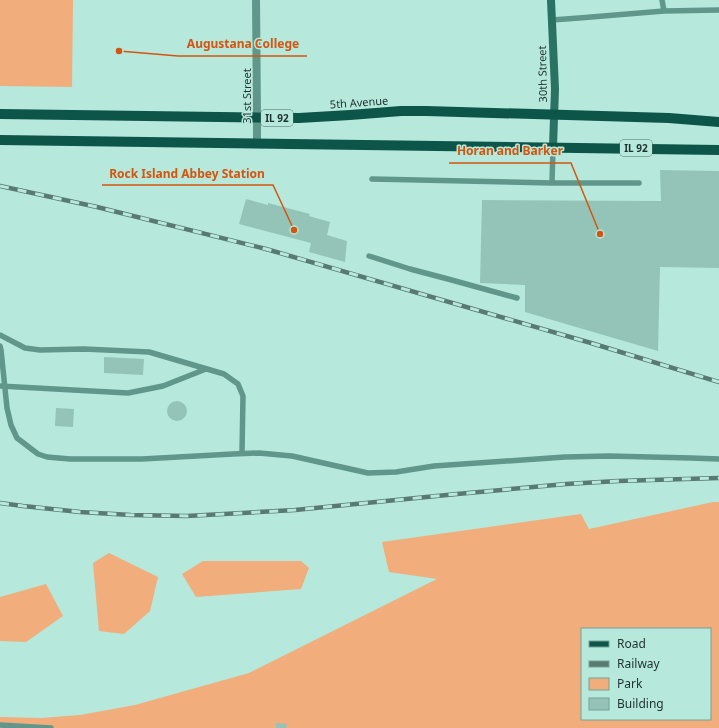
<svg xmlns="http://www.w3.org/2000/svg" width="719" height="728" font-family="'Noto Sans',sans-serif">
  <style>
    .green { fill: #f1ad7b; fill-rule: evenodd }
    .building { fill: #94c4b8 }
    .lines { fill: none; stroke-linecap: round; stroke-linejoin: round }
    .lane { stroke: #60978a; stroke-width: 5.5 }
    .street { stroke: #60978a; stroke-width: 8 }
    .secondary { stroke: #2a7263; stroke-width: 8 }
    .primary { stroke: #0c5548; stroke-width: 10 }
    .rail-casing { stroke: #597971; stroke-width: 4.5 }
    .rail { stroke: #b6e8db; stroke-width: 3; stroke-dasharray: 9; stroke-linecap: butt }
    .labels { text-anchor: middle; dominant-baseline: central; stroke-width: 3; stroke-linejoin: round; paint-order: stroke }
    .shield { fill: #b6e8db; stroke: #4c6961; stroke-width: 1 }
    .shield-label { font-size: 10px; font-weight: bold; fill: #1e322d }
    .street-label { font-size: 11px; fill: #1e322d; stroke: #b6e8db }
    .leader { fill: none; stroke: #d4550f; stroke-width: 1.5 }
    .callout-dot { fill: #d4550f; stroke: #b6e8db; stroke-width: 1.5 }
    .callout-label { font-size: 12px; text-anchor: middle; font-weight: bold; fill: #d4550f; stroke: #b6e8db; stroke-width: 3; stroke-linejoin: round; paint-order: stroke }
  </style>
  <rect width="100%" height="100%" fill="#b6e8db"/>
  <path class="green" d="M0,0H73L72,87L0,86Z
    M713,502H719V728H0V717L41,718L80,715L135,705L249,673L437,579L389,572L382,542L581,514L589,529ZM582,629H710V719H582Z
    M109,553L158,577L150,611L124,634L99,631L93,563Z
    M203,561H301L309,568L301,589L196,597L182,574Z
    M46,584L63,616L26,642L0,641V597Z"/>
  <path class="building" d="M660,170L719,171V268L660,267L658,351L525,312V285L480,283L482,200L661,201Z
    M246,199L268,205V203L310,214L309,216L330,222L327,235L347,241L345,262L309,252L311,243L239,224Z
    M104,357L144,359L143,375L104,373Z
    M167 411a10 10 0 1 1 20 0a10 10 0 1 1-20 0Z
    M56,408L74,409L73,427L55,426Z
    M276,723L287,724L286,728H276Z"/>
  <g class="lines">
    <path class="lane" d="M662,0L664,11
      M552,20L579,18L664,11L719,10
      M372,179L552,183H639
      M552,183L553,147
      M369,256L410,269L448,279L517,298
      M0,335L25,348L40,350L84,349L149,352L224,374L238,384L243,396L242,453
      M0,346L1,350L7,408L11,425L17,438L38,454L47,457L70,459H142L233,454L259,453L292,456L368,473L396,472L434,466L565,457L609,456L691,458L719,459
      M0,386L128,393L163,386L206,369
      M0,725L51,728"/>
    <path class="street" d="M256,0L257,117V144"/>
    <path class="secondary" d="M551,0L555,89L553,147"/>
    <path class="primary" d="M0,114L299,118L350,115L401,111H426L669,118L719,122
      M0,140L719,150"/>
    <g class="rail-casing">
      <path id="rail" d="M0,186L97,207L266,249L591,343L719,382
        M0,503L23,506L80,512L131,515L187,516L295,510L457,494L566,484L618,481L719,478"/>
    </g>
    <use href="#rail" class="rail"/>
  </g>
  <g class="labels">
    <g class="shield">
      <rect x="261" y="110" width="32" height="16" rx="3"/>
      <rect x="620" y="140" width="32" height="16" rx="3"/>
    </g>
    <g class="shield-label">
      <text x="277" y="118">IL 92</text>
      <text x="636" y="148">IL 92</text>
    </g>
    <g class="street-label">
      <text transform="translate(542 74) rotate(-91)">30th Street</text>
      <text transform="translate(246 96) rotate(-90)">31st Street</text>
      <text transform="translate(359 102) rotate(-4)">5th Avenue</text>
    </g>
  </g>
  <path class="leader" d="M119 51L178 56H307M600 234L571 163H449M294 230L273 185H102"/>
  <g class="callout-dot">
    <circle cx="119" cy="51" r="4"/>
    <circle cx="600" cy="234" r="4"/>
    <circle cx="294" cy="230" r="4"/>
  </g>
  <g class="callout-label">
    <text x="243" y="48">Augustana College</text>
    <text x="510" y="155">Horan and Barker</text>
    <text x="187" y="178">Rock Island Abbey Station</text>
  </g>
  <rect x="581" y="628" width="130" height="92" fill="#b6e8db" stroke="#799f95"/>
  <rect x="589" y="641" width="20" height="6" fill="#0c5548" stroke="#799f95"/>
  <text x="617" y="648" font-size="12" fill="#1e322d">Road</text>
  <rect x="589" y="661" width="20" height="6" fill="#597971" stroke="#799f95"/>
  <text x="617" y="668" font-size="12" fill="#1e322d">Railway</text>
  <rect x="589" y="678" width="20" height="12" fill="#f1ad7b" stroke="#799f95"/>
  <text x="617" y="688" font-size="12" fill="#1e322d">Park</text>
  <rect x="589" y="698" width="20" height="12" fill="#94c4b8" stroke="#799f95"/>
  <text x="617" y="708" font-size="12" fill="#1e322d">Building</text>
</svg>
